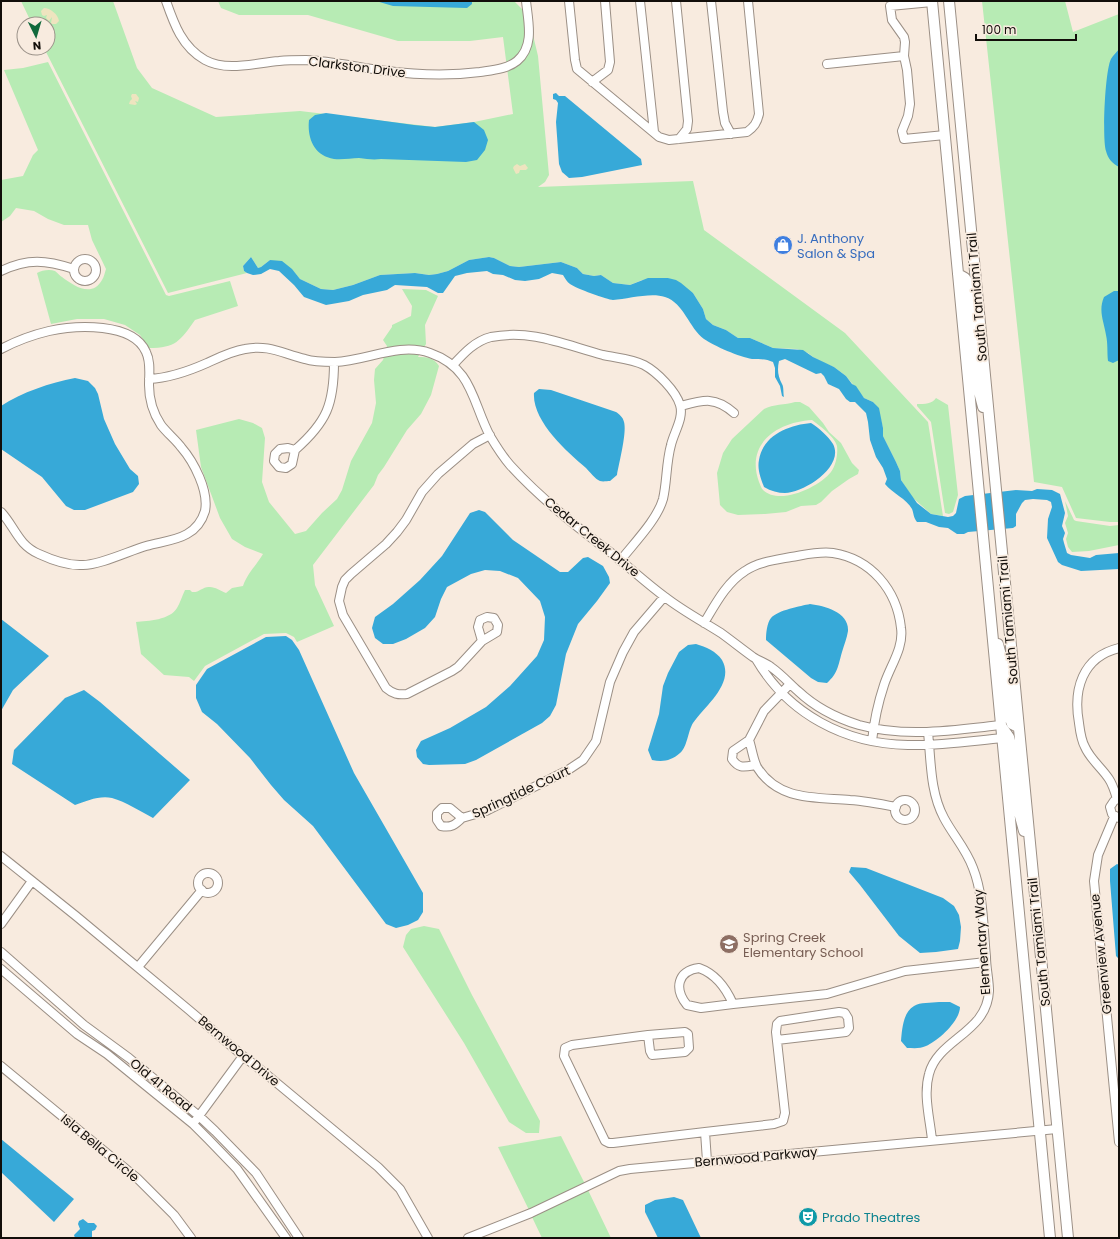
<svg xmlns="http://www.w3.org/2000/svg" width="1120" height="1239" font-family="Poppins,sans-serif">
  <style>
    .green { fill: #b7ebb4; fill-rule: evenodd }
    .sand { fill: #eee4bf }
    .water { fill: #37a9d8 }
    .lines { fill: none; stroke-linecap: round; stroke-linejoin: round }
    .minor-casing { stroke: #9b8f85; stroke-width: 10 }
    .major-casing { stroke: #9b8f85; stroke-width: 12 }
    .minor { stroke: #fff; stroke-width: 8 }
    .major { stroke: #fff; stroke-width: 10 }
    .labels { text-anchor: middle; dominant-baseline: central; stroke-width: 3.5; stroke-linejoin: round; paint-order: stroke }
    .street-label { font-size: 13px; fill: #120e0a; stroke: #f8ebdf }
    .shop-label { font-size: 13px; fill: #366cbe; stroke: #f8ebdf; text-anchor: start }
    .education-label { font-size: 13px; fill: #785e54; stroke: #f8ebdf; text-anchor: start }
    .culture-label { font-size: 13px; fill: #0d838f; stroke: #f8ebdf; text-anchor: start }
  </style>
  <rect width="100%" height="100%" fill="#f8ebdf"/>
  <path class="green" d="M21,1H113L137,68L152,88L216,117L300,111L435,127L474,122L513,114L503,37L470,41H398L308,15H239L221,8L218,1H514L523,10L533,35L538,56L549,175L545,182L538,187L693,181L704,230L845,333L928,422L943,516L931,514L912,497L901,480L900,471L896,462L883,436V428L878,408L873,402L864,398L846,376L834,367L824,363L817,359L813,357L808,353L797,349L773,348L750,338H738L726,330L713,325L706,319L703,309L693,293L668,278L642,280L630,285L613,283L601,275L594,276L583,274L577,268L561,262L519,267L510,266L494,258L489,257L469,260L448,271L437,274L429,275L415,273L380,275L353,285L333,290L321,289L300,279L294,272L270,260L261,267L258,268L251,257L243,266L244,271L247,273L168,293L44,48H48V24H32Z
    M982,1H1065L1073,32L1119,14V522H1110L1076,518L1062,487L1034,482Z
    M48,62L166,295L169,296L230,281L238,306L195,320C180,341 176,348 149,348L140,335L125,325L104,319H77L51,324L37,273C42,270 50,269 55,271C58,273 60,276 62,277C74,286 92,298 102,280C104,277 105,272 106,269L92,240L88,225H64L48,219L34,211L16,208L10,216L1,222V180L23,176L33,155L38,150L4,70L23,68Z
    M402,289L426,290L438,296L425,325L426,344L418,357C428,357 434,358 439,366L431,395L421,414L407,430L384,467L378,475L374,485L313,565L315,585L334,626L297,642L294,637L286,633L264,634L205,666L194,681L189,677L164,675L141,654L136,622C148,621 170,620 177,608C180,603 182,596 185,590H190L192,592C199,593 203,586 210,587C215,587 221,591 226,593L232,588L243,586C248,572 256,566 263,554L245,547L232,539L220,518L201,467L196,430L239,419L253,423L262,428L265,438L262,482L269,502L295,534L306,531L322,513L337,499L342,490L351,461L372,423L376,403L374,380L375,369L383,360L387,346L383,340L392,327V325L411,316L412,306Z
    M936,398L948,405L958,495L953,512L949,514L945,513L931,422L917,406V404C925,404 932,404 936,398Z
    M795,402H800L809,407L823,423L829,432L841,443L852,463L859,470L858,474L849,479L832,491L821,502L816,505L801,506L786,512L765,514L738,515L727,512L720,505L717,473L723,453L732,439L764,409C773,404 785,405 795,402ZM812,420C819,425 835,437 837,446C838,454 836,465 831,472C819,487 780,506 763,490C761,488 760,484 759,482C745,443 778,422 812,420Z
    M1065,501L1074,520L1076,521L1110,526L1119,525V545L1089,551L1072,552L1068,547L1066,539L1068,533L1065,523L1068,516Z
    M424,926L439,929L472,995L540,1121L539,1133H526L509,1122L464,1043L403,947L406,935L411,929Z
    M561,1136L585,1184L529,1210L498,1147Z
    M588,1190L611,1238H542L532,1217Z"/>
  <path class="sand" d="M44,8C50,8 58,14 59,21L56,24H52L51,23L52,17L49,21L46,18L47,15L44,16L42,15L41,11Z
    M132,94H136L139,98L138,102L135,101L137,104L135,105L129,104L130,101L132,99L131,96Z
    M517,164L520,166L525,164L528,168L526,170H520L519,173L516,174L513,168L514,166Z"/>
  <path class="water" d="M376,1H472V4L467,8L393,6Z
    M1119,49V167C1112,163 1108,159 1106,151C1102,139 1105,70 1111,59C1113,55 1117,52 1119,49Z
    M556,93L559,96H565L641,159L642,165L582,177L569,178L562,172L559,164L556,122L558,103L556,100L553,99V94Z
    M326,113L414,125L435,127L474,122L484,130L488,140L485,150L477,160L466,162L381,159C373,160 367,159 359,158C351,158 343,160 334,159C314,156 307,138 309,120L315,115Z
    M251,257L258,268L261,267L270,260L282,261L292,269L300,279L321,289L333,290L353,285L380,275L415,273L429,275L437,274L448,271L469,260L489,257L494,258L510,266L519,267L561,262L577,268L583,274L594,276L601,275L613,283L630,285L648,278H668L676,280L681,283L693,293L703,309L706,319L713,325L726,330L738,338H750L773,348L803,350L813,357L834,367L846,376L852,384L856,386L864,398L873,402L879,408L883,428V436L896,462L900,471L901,480L917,503L931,514L948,517L953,516L956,513L959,499L965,496L1016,490L1032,491L1037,489L1052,490L1060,494L1065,513L1062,526L1065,533L1063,539L1064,543L1067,553L1071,555L1090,558L1096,555L1119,553V569L1081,571L1062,565L1058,562L1047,538L1048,519L1052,507L1051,502L1047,500L1033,499L1025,500L1022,503L1016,514V526L1013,528L968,532L964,534H957L948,528L939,527L926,522H917C913,517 914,514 912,509C907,499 892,493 885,484L887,479L883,468L876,457L870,440L868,422L866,413L855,402H850L846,399L839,389L828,384L824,376L821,373L816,374L785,359L779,361C777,370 778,376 782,384C784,387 783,393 784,397L782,396L780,386L775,377V368L773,362C766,359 760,359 752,359C740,357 714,346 704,339C689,328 684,303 665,297C651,292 628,299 613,300C608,300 575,288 570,284C567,282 565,278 563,275L552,273L539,279L525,281L515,280L503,275L493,274L487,271L467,273L455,276L443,293H438L427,287L395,285L387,290L363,295L349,301L326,305L304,297L294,285L279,271L270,269L261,274L253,275L247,273L244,271L243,266Z
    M1114,291H1119V360L1113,363L1108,361C1107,352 1108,344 1106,335C1104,322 1098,311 1104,297Z
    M75,378L88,381L95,388L98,394L104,419L115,444L130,469L138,476L139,484L133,492L85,510H74L66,506L42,477L1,449V406C22,392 50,383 75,378Z
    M539,389L551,390L616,412C619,414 623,417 624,422C627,433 619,463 617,475L610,481C607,481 603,482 600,481C595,479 590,472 586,468C567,452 532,421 534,393Z
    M811,423C819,428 828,436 833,444C845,467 803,493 785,493C778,493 771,491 764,487C761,479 757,469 759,460C763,435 789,425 811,423Z
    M479,510L485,512L513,540L560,572H568L583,558L588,557L603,566L609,577L610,583L597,601L578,624L566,654L556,705L550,716L542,723L476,760L465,764L429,765L423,764L417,757L416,750L421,741L450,728L486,707L510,686L537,656L544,640L545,617L540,601L518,578L500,571L485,570L471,574L447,587L441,599L435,617L425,628L406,639L393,644H383L375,638L372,628L375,617L393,604L420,580L442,556L470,513Z
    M810,604C825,606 849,612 848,631C847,638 844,645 842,652C838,666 838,673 827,683L818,682L811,678L766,640C766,633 767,623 771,618C778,610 801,606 810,604Z
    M1,619L49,656L13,690L1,711Z
    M286,636L292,640L299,650L354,773L423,893V912L418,920L408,925L396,928L386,924L313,826L284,800L271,785L250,758L217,724L202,712L196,698V685L207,669L266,637Z
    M696,644C706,647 716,651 722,660C735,683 706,705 693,723C688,731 687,748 680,753C671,761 663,762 652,760L648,750L659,714L663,686L668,673L679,652L688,645Z
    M84,690L100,702L190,780L153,818C140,811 126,802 112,798C100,795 86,801 75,805L12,764L14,750L65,698Z
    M1117,864L1119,865V959L1116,956L1110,881V869Z
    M851,867L866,868L943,898L954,906L959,915L961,927L960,941L958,949L936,952L920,953L899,936L860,885L849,872Z
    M939,1002H950L960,1007C960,1021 938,1041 926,1046C920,1049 913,1048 907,1048L901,1041C902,1030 903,1012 914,1006C920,1002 931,1003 939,1002Z
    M1,1139L74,1199L54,1222L1,1172Z
    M674,1197L683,1200L701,1238H658L645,1212V1205L655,1200Z
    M83,1219L88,1223H94L97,1226L95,1230L92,1231V1238H75L74,1235L80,1229L78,1224L79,1221Z"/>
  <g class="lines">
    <g class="minor-casing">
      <path id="minor" d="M166,1C174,24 182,47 205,60C227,72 255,63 279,61C288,60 297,60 306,60C333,61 360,68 387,71C418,75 449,76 480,72C493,70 507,69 517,61C535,46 528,21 526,1
        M569,1L575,60L577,69L659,137L669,140L747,132C754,127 757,123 759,114L748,1
        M640,1L654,132
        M676,1L688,121L687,129L679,139
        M711,1L723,112L725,123L731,134
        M932,2L890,6L892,20L904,37L905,42L904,56L907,70L910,104L908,116L902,131L904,139L945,135
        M827,64L904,56
        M592,82L608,70L610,62L605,1
        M74 270a11 11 0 1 1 22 0a11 11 0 1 1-22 0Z
        M1,271C28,258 46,260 74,269
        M1,349C16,341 32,335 49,331C76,325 133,322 146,352C151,362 149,374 149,385C149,399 153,413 161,425C167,433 175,439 181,447C194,462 209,491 205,511C202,521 196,529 187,534C175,541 159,542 146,546C129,551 100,565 83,565C69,566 52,560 39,554C18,545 15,527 1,512
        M453,365C464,353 475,341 491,337C532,329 565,345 603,355C617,358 632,359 644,365C657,372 676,391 680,405C684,418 674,432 671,445C666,463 667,482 663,499C657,520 634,543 620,561
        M149,379C170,378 189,371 207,363C220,357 232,351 245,349C269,344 283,354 305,359C314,362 325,362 335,362C366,361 399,342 430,353C473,368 472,402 490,436C496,446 503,457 510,465C540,498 575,526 610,552C629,567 646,583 665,597C683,611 702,621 721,633C732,641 742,649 753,657C759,661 766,663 771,667C781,674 789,683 798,691C815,707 836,718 859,725C906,738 954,730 1001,725
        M681,406C703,400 715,396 734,413
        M288,448L295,450L292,464L286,468L279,467L274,461L275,454L280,449Z
        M295,450C327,422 334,404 334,362
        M487,617L494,618L498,625L497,632L482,641L478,627L480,620Z
        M704,623C715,605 726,583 745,571C758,562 775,560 791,557C804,555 819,551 833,553C871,559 897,590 901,628C904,648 890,666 884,685C878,703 874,722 872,741
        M482,641L458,667L452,671L407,694C398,695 393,694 386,688L343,615L339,601L342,587L345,580L351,574L386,544L397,532L406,520L422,492L438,474L473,444L490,435
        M756,659C788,714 845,744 908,745C939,746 971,741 1002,738
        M790,684L764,711L749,740C752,749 753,759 757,767C778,801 815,797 850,800C866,801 881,804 896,807
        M928,732C931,761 930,792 944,818C953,835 966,849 973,868C984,896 983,928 986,957C986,968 989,980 989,991C987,1033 938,1039 929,1074C923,1095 930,1119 932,1140
        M749,740L733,751L732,759C739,769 744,767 756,765
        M1119,798L1114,801L1110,807L1112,814L1119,818
        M1117,799C1115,792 1113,785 1109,779C1102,768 1090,759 1085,747C1081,740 1080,731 1079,723C1073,690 1082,657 1119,648
        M895 810a10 10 0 1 1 20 0a10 10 0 1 1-20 0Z
        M442,808H450L462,818C455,825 451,828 441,826L437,820V813Z
        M1114,817L1098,855L1094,881L1119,1142
        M462,818L486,811L568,770L583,760L596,741L610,682L623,652L634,632L664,597
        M1,856L76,916L189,1010L243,1056L266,1074L378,1167L400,1189L428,1238
        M198 883a10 10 0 1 1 20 0a10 10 0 1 1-20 0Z
        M1,924L32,881
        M1,952L84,1025L129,1058L199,1116L215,1131L256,1173L299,1238
        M138,967L202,890
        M699,968C716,974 726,988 733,1004L701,1008L687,1005C674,989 677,971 699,968Z
        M1,969L77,1034L107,1054L193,1124L208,1139L237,1169L286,1238
        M733,1004L827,994L905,971L986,962
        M648,1035L685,1032L688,1034L689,1048L685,1052L652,1055L650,1051L648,1035L572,1045L565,1048L564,1056L605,1141L609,1143H613L705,1132L707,1161
        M1,1066L137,1178L174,1215L191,1238
        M196,1120L243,1056
        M705,1132L774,1124L783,1121L785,1113L776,1032L777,1024L780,1021L839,1012L845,1013L848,1018L849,1028L846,1032L777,1040
        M468,1238L531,1213L619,1171L630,1169L1057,1129"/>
    </g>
    <g class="major-casing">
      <path id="major" d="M932,1L1050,1238
        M949,1L1068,1238
        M958,274L965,278L967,282L977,384L983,407
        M998,644L1003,663L1010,719L1012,724L1018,727
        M1002,727L1009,737L1012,748L1017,805L1024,831"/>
    </g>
    <use href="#minor" class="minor"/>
    <use href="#major" class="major"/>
  </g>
  <defs>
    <g id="shop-disc" transform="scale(1)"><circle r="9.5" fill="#3f7fe0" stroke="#f8ebdf"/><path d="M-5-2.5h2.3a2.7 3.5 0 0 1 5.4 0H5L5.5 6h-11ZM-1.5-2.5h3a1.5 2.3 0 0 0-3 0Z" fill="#fff"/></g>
    <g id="school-disc" transform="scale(1)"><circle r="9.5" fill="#8d6e63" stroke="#f8ebdf"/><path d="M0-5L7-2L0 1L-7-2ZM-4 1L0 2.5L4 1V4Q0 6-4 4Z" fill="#fff"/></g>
    <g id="theatre-disc" transform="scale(1)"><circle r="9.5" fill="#0f9aa8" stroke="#f8ebdf"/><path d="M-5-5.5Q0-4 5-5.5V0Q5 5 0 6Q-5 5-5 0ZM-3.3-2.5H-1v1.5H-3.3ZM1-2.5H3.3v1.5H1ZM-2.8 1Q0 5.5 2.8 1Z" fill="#fff"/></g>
  </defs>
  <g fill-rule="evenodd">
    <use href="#shop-disc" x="783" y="245"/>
    <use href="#school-disc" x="729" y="944"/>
    <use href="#theatre-disc" x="808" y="1217"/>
  </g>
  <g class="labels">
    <g class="street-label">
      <text transform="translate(357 67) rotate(7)">Clarkston Drive</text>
      <text transform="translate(977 297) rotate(-95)">South Tamiami Trail</text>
      <text transform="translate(592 537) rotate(39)">Cedar Creek Drive</text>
      <text transform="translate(1008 620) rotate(-95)">South Tamiami Trail</text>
      <text transform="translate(521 792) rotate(-25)">Springtide Court</text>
      <text transform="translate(982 942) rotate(-94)">Elementary Way</text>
      <text transform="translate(1039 942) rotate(-96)">South Tamiami Trail</text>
      <text transform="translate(1101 954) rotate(-96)">Greenview Avenue</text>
      <text transform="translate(239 1051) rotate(40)">Bernwood Drive</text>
      <text transform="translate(161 1085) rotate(39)">Old 41 Road</text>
      <text transform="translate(100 1148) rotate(40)">Isla Bella Circle</text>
      <text transform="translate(756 1157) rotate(-5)">Bernwood Parkway</text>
    </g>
    <g class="shop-label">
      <text x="797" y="238">J. Anthony<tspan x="797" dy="15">Salon &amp; Spa</tspan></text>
    </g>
    <g class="education-label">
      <text x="743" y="937">Spring Creek<tspan x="743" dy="15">Elementary School</tspan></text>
    </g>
    <g class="culture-label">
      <text x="822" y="1217">Prado Theatres</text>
    </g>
  </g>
  <rect width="1120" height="1239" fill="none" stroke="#120e0a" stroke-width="4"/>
  <g transform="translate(36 36) rotate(175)"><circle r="19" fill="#f8ebdf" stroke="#9c938a"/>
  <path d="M0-3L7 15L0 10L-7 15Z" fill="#11693c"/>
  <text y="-6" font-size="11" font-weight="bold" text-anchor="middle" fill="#120e0a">N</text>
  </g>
  <path d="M976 34v6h100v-6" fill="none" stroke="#120e0a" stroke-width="2"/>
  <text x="982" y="34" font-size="12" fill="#120e0a" stroke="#f8ebdf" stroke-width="3" paint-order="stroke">100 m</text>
</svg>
